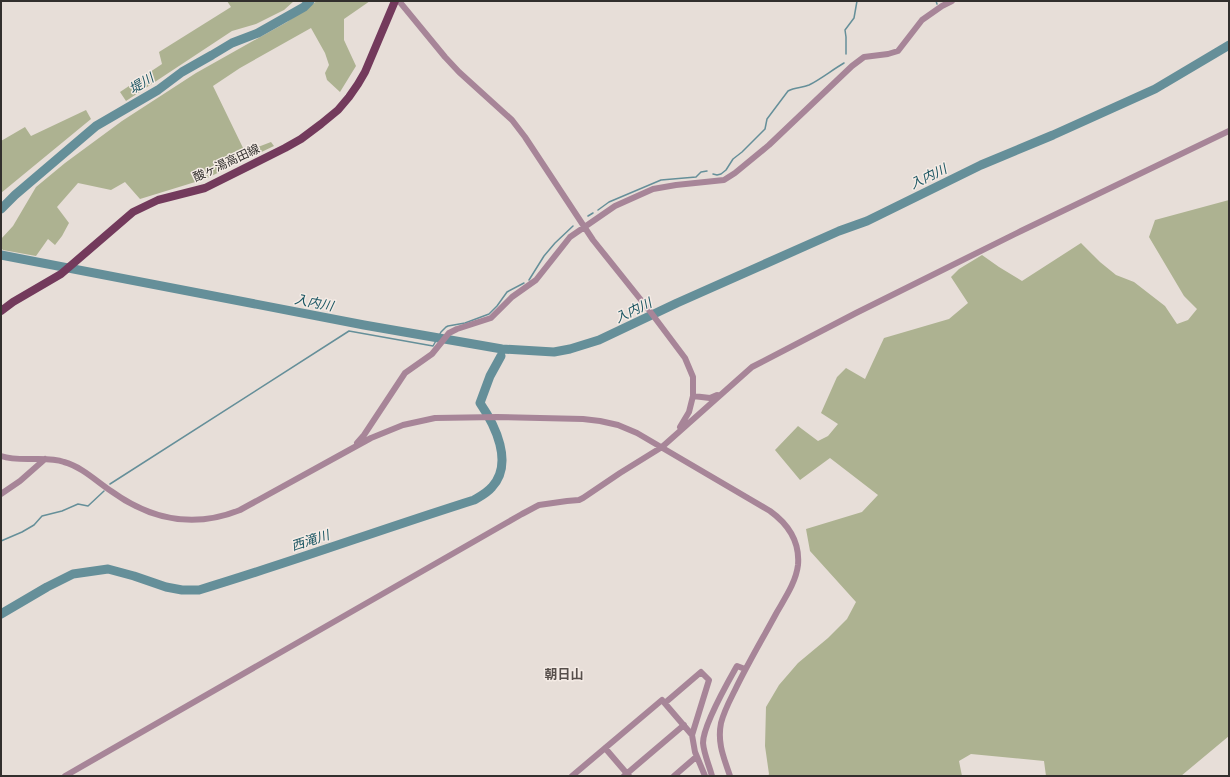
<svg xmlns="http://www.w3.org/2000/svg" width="1230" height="777" font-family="Barlow,'Noto Sans JP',sans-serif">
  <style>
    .green { fill: #adb291 }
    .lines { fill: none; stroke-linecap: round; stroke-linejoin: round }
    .stream { stroke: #658f99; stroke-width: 1.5 }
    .river { stroke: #658f99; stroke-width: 9 }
    .minor { stroke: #a78598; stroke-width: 6 }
    .major { stroke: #733a5c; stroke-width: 8 }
    .labels { text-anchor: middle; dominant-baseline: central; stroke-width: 3; stroke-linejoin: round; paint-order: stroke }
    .street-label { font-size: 12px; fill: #322f2d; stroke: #f4ebe5 }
    .water-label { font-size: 13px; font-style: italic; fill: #1a5562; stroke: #f4ebe5 }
    .neighbourhood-label { font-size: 13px; font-weight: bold; fill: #574f4b; stroke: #f4ebe5 }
  </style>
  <rect width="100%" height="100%" fill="#e7ded8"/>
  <path class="green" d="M227,1H294L284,10L256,24L232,31L126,101L120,92L162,64L159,52L231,7Z
    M317,1H370L344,19V40L356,66L340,92L327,80L325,73L329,65L325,53L311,28L240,68L213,86L245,152L271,142L274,146L205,179L140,199L125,182L111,190L78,183L57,207L69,223L62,236L55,245L48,239L36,256L3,250L1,248V239L13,226L36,187L65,163L122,121L196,73L287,22Z
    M86,110L91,119L1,193V141L25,127L31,136Z
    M1229,200V736L1181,776H1046L1044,761L971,754L959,761L962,776H768L769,774L765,746L766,707L779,685L798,663L828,638L847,619L856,602L810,551L806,529L862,512L878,495L830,458L800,480L775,450L798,426L818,441L828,436L838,424L821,413L837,377L846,368L865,379L884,338L949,319L968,303L951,277L959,269L982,255L999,267L1022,281L1081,243L1100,262L1116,275L1134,282L1165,306L1177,324L1188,320L1197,309L1184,296L1149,237L1155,220Z"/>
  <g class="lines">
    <path class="stream" d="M936,1L937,4
      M846,54V37L845,30L854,18L857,1
      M713,174L717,175L721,174L726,170L733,159L742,152L765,129L767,119L788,91C795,87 802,88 809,85C821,79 832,70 844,63
      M598,210L609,202L661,180L696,177L701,172L707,171
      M588,216L593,213
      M529,280L544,256L555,243L573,226
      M110,484L349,331L433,346L441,332L446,327L448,326L465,323L489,314L497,306L507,292L524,283
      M1,541L22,532L34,525L42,516L62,511L78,504L88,506L104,491"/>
    <path class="river" d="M1,209L15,195L96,126L158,90L182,72L212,55L232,43L258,33L304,7L310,1
      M1,255L364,325L502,349L554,352L570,349L599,340L677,303L839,231L867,221L981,165L1053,135L1155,89L1229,45
      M1,614L47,587L73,574L108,569L134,576L166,587L182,590H199C292,562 382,529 474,500C481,496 487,493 492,487C514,463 495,425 480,403L490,376L501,356"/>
    <path class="minor" d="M399,1L445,57L459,72L512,120L525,137L593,240L649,310L685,358L693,377V396L689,412L680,427
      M693,396L710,398L717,395
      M357,443L364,435L405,373L432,354L449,333L457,329L491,318L512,297L536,280L570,237L615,206L653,189L676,185L724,180L735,173L769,145L852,66L864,57L888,54L898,51L922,20L942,6L952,1
      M1,456C22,463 45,455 64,462C82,467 96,481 111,491C151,520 193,529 240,510L371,438L403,425L435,418L497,417L583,419L600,421L618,425L637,433L770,511C788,524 800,542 798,565C796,582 785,598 777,612C763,638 748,663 735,690C730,700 724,711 721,723C717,743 724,758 730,776
      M1,494L20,481L45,459
      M666,702L701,672L709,680L692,735L695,752L705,776
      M605,748L629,776
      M65,776L522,514L539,505L567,501L579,500L583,498L620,473L662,447L752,367L856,313L1021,231L1229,131
      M572,776L662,700L692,735
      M624,776L684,725
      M674,776L696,757
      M712,776C709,765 704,754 703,743C703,725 728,682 737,666L745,669"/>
    <path class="major" d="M1,311L13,302L61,274L133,212L158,200L205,188L285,148L301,139L321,124L338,110L349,97L358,84L365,72L395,1"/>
  </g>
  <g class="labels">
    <g class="street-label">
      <text transform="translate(226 162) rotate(-25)">酸ヶ湯高田線</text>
    </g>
    <g class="water-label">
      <text transform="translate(141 83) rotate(-31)">堤川</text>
      <text transform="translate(928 176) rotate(-26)">入内川</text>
      <text transform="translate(314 302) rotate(11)">入内川</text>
      <text transform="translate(633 310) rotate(-26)">入内川</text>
      <text transform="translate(310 540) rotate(-18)">西滝川</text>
    </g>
    <g class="neighbourhood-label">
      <text x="564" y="674">朝日山</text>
    </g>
  </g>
  <rect width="1230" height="777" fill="none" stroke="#322f2d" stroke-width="4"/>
</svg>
